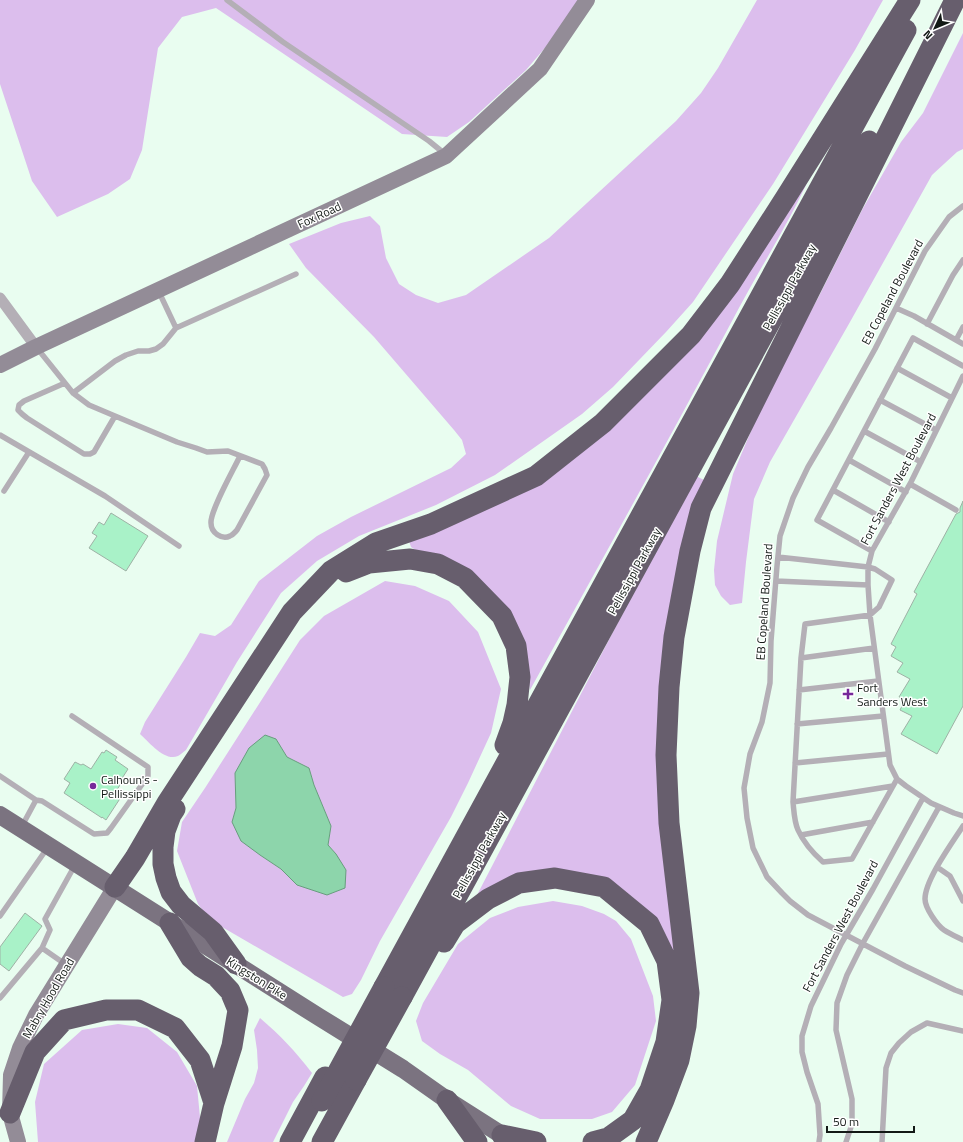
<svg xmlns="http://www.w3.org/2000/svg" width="963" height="1142" font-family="'Titillium Web',sans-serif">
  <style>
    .green { fill: #dcbeed; fill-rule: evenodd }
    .water { fill: #8dd5ab; stroke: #689d7e }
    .building { fill: #a9f2c8; stroke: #9eb1a5 }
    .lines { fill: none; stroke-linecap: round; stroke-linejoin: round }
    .lane { stroke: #b4afb6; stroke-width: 5.5 }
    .street { stroke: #b4afb6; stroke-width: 11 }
    .secondary { stroke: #938c97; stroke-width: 16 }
    .primary { stroke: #7b7380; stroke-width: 18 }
    .highway { stroke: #675e6d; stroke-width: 21 }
    .highway-bridge { stroke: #675e6d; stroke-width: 21 }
    .poi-dot { fill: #77289a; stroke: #fff; stroke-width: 1.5 }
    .labels { text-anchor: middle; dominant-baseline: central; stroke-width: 3; stroke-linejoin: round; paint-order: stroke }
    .street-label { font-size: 12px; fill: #121915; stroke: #fff }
    .poi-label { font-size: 12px; fill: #121915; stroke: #fff; text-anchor: start }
  </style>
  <rect width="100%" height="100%" fill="#e9fdf0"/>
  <path class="green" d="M0,0H580L550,42L526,70L469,122L447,137L402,134L216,8L182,17L158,48L142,150L130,179L108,194L57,217L32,181L0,84Z
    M757,0H883L855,50L773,184L693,302L666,332L613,387L582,414L495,475L436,505L359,536L317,561L281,593L237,662L186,750C183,752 180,755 178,756C165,762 149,742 140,734L145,722L186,657L200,633L215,636L231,625L259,581L317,536L351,517L451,468L466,454L462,440L454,430L374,337L306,268L289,244L341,223L370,216L380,226L386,258L399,284L416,295L438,303L466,295L549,238L676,121L701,93L718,68Z
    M963,33V149L957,152L932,175L850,322L770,462L754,499L746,562L742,603L730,605L721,596L715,585L714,570L717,541L733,474L772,381L818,298L862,210L901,142L923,113Z
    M812,172C789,224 758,271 732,321C666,445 598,567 530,690L523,642L511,616L411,547L409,541L613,417Z
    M694,475L704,480L663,658L685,977L645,913L597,883L476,897Z
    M385,581L415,586L449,601L478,632L501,689L491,733L468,783L451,817L380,941L361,980L352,994L343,997L210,920L198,904L177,851L182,822L205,788L300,640L324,616ZM276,739L287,757L309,768L314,785L331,826L328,845L336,854L297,885L281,869L260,855L232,822L236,808L235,773Z
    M553,901L582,906L604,914L616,921L631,939L653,996L656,1021L635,1085L612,1112L592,1119H540L511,1106L468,1070L440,1054L422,1041L416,1021L423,1003L458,944L490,918L518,907Z
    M260,1018C280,1035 296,1052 312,1073L304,1086L293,1102L273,1142H227L245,1099L254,1083L258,1068L257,1050L254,1030Z
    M118,1024L147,1028L177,1052L197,1086L201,1128L197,1142H38L35,1102L44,1064L82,1030Z"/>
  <path class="water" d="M265,735L276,739L287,757L309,768L314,785L331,826L328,845L336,854L346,870L345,888L327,895L297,885L281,869L260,855L241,841L232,822L236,808L235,773L249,748Z"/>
  <path class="building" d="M963,501V706L937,754L901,734L912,716L900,710L905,700L899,697L910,679L897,672L903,663L891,656L896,647L891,644L917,594L914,592L956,514L960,512V508Z
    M111,513L148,536L126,571L89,548L97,536L92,533L99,522L104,525Z
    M106,750L117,757L115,760L128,769L119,783H121L117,790L123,794L106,820L102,817V818L64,793L70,783L64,779L75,762L81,765L83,764L91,769L102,752L104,753Z
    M25,913L42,926L9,971L0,964V947Z"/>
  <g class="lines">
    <path class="lane" d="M227,0L283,42L429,141L445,154
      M963,206L949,217L925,251L875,349L831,428L808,467L793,498L780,536L777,566L771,641L770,683L762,722L750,754L744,788L747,818L753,848L767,877L782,893L790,901L808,915L905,966L955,990L963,993
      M896,308L914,316L963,344
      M927,324L953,275L963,260
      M176,328L296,274
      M956,340L963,327
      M37,348L73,393L115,361L126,355L138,351H149L156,349L163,344L176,328L159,292
      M897,368L952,398
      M963,376L911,482L872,551L868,567L875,569L892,580L879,607L870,615L890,765L897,779L906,786L931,803L954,813L963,816
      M65,383L24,401L19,405L18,410L22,414L27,418L84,454H90L94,452L115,416L89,405L73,393
      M880,400L936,430
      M115,416L177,442L196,448L207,452L228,451L262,464L265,469L267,475L237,530C235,532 233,535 230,536C222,540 211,533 211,523C210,511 234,469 240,456
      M864,431L921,462
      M0,435L105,496L179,546
      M849,460L906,492
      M910,484L956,510
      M833,490L889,522
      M4,491L29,452
      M872,551L817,520L913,338L963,366
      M778,557L868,567V585L870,615L805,624L801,658L793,802C794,811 794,821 798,830C803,841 814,854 823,862L852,859L897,779
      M776,581L868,585
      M801,658L874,648
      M799,690L878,681
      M797,724L883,716
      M795,763L888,754
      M0,776L36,800L22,826
      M36,800L42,801L94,834L107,833L111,828L148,776V767L72,716
      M793,802L893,786
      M963,826C952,843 925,880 925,899C925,908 937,925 944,930C950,934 957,937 963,940
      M801,835L873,822
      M937,867L950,876L963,901
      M0,916L48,847
      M42,948L50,930L45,919L75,865
      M0,998L42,948L65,964
      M819,1142L820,1135L818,1104L807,1072L802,1052V1036L811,1006L841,944L873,889L923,798
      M846,1142L852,1124V1099L836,1030L837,1003L847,975L863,943L939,807
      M882,1142L886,1068L891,1053L899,1043L911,1032L927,1023L963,1031"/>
    <path class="street" d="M0,298L36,347"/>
    <path class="secondary" d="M0,365L36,347L446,156L540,69L587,0
      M18,1142L10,1113L11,1075L20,1048L36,1015L115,887"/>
    <path class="primary" d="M0,815L319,1017L403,1069L447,1100L513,1142"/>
    <path class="highway" d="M346,572L369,563L410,559L438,564L465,578L502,616L516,646L520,677L517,705L513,723L505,745
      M175,809L171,815L165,831L163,847V864L166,878L171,892L181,905L213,932L236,964
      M115,887L135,858L167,803L292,612L331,571L376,543L431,524L536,476L603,423L691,335L730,284L786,197L910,0
      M170,923L191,958L200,966L216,976L230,991L238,1010L232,1046L214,1103L205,1142
      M444,942L455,924L488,899L519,883L555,878L604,887L649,924L667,961L672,1000L666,1042L650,1090L633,1120L608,1138L593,1142
      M384,987L906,30
      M402,997L869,141
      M447,1100L477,1142
      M10,1113L35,1052L64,1020L106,1010H138L175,1028L200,1060L214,1103
      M502,1135L536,1142
      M290,1142L325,1077
      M322,1142L356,1080
      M646,1142L664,1100L679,1060L686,1026L689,993L669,823L666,755L669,687L674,637L690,551L701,508L955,0"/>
    <path class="highway-bridge" d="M356,1080L402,997
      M322,1101L384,987"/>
  </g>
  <g class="poi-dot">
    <path d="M846 688h4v4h4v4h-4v4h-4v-4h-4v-4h4z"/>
    <circle cx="93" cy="786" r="4"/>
  </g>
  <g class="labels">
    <g class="street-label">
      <text transform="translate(319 215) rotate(-25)">Fox Road</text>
      <text transform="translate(789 287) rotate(-61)">Pellissippi Parkway</text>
      <text transform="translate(892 292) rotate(-62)">EB Copeland Boulevard</text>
      <text transform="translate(898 479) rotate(-62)">Fort Sanders West Boulevard</text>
      <text transform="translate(634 571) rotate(-61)">Pellissippi Parkway</text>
      <text transform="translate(764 602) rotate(-86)">EB Copeland Boulevard</text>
      <text transform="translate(479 855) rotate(-61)">Pellissippi Parkway</text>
      <text transform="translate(840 926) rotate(-62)">Fort Sanders West Boulevard</text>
      <text transform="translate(257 978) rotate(32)">Kingston Pike</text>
      <text transform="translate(48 998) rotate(-60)">Mabry Hood Road</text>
    </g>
    <g class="poi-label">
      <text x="857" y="687">Fort<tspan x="857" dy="14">Sanders West</tspan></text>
      <text x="101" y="779">Calhoun's -<tspan x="101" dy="14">Pellissippi</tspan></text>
    </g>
  </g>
  <g transform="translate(935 28) rotate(226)" stroke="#ffffff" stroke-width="3" paint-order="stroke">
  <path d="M0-3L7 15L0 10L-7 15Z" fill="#121915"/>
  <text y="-6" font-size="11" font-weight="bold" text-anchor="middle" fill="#121915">N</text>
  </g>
  <path d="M827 1126v6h87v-6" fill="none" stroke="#121915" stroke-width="2"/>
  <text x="833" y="1126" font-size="12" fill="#121915" stroke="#ffffff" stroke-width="3" paint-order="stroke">50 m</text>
</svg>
